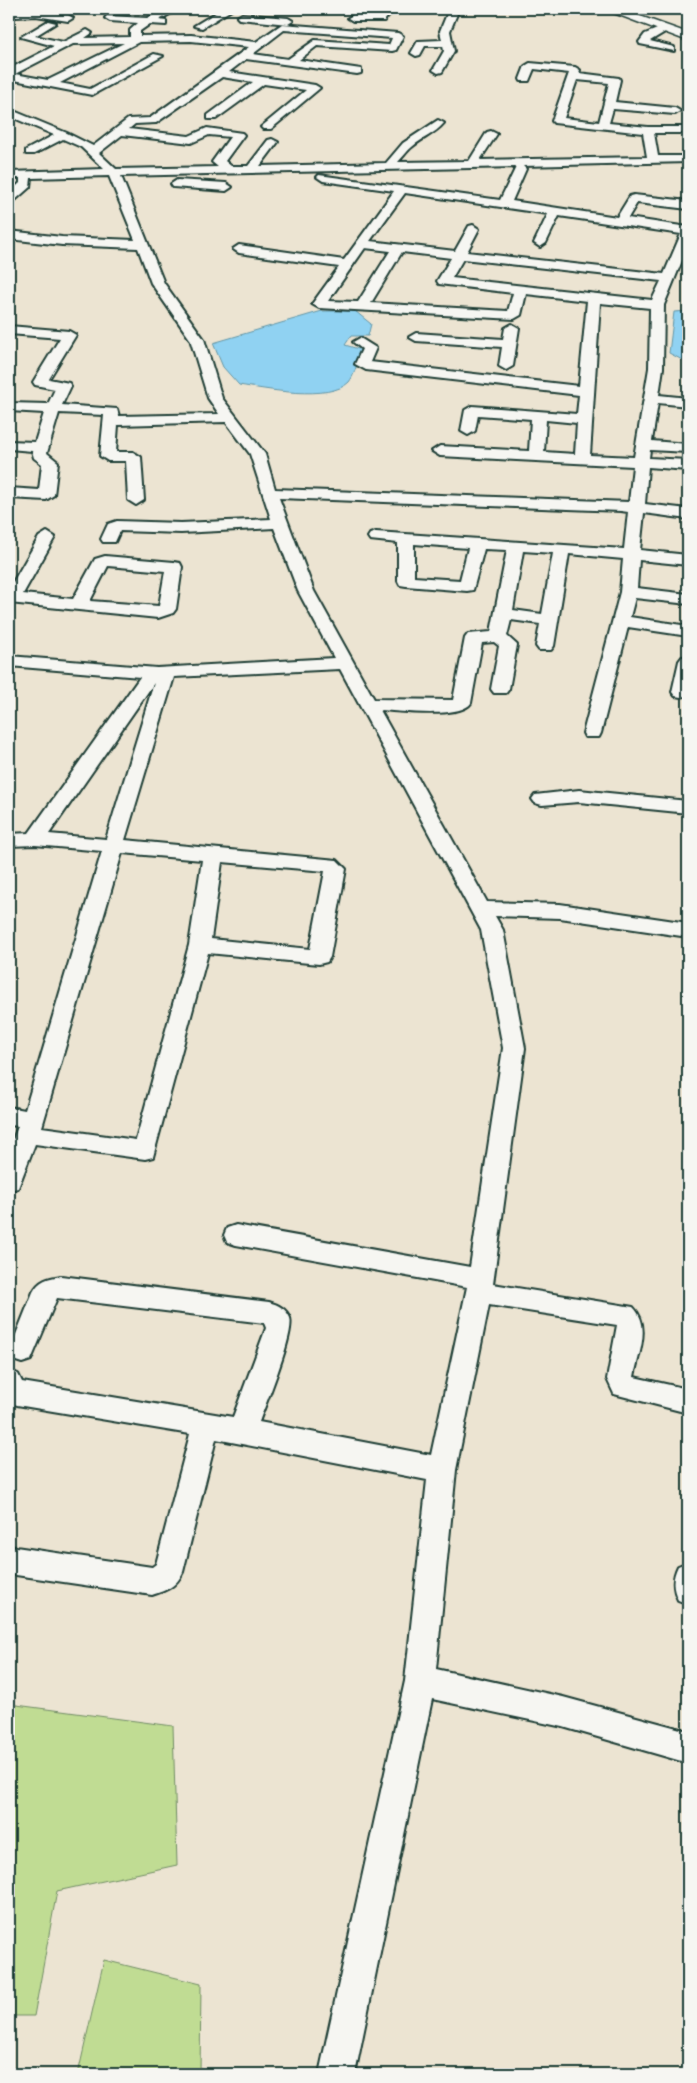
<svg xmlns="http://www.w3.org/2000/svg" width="697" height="2083" font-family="'Playpen Sans',sans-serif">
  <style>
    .green { fill: #c0dc93; stroke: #708c64 }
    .water { fill: #90d2f2; stroke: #6396a6 }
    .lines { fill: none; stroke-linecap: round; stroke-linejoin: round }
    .minor-casing { stroke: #1f3d34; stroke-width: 4 }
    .highway-casing { stroke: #1f3d34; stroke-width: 3 }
    .minor { fill: #f6f6f2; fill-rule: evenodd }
    .highway { fill: #f6f6f2; fill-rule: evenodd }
  </style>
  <rect width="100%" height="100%" fill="#ece4d2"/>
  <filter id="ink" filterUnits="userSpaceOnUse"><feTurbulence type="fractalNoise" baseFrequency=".02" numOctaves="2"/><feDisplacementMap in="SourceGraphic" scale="10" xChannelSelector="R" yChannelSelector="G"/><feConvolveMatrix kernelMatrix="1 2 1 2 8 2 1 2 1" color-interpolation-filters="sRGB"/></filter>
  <g filter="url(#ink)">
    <path class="green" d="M9,1704L173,1726L177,1865L57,1891L34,2016H9Z
      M104,1960L201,1984L200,2074H78Z"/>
    <path class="water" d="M322,311H355L371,324L368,336H351L345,345L362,350C358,359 355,375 349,382C330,402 264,389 239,385L223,367L213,343Z
      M688,311V363L669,353L674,312Z"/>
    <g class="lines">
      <g class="minor-casing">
        <path id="minor" d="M167,9H179L159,20L166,21V25L150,24L140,31V36L191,35L256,42L282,24L398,33L403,36L396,50L392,51L317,46L299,60L361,69V73L357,74L246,59L229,72L315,85L320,88L271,129H263L261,127L306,90L264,84L216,119H208V115L253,82L222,77L156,123L135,124L129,129L189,136L207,128L242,133L244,135L225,161L231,166H248L268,140L272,139L278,142L260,166L386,163L403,143L438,120L444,123C435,134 422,138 412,147C407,151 403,157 398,162L469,161L487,132L491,131L497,134L480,160L647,157L643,133L554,123L552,121L569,73L534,69L529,81H521L520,79L525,66L530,63L575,67L580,70L579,73L619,78L620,80L615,102L675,108L680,111L675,114L613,109L609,123L648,127H688V133H654L658,156H688V162L523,166L526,169L512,201L617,217L630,196L634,195L688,201V209L637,203L628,218L688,227V246L664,305L663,368L659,395L688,398V406L658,403L652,441L688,444V452L650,450L649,458L688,460V470L648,467L645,504L688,509V519L644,513L640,550L688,555V565L639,560L637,588L688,594V604L635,598L630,617L688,626V636L628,627L601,733L599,737H585L583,733L620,592L623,559L569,554L554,646L551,650H539L536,646L540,624L511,620L507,636L517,645L509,689L506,693H494L491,689L499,646L494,642L482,643L471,703C460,719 400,711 380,710L487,902L560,904L688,923V937L560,918L495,916L503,930L525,1048L493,1284L633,1307C652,1326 638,1354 634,1377L688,1389V1413L614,1394L607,1379L617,1325L489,1305L456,1470L436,1669L563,1697L688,1731V1763L563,1727L432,1699L355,2074H319L405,1681L427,1480L216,1439L183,1572C176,1587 167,1590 152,1595L9,1574V1546L152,1567L156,1564L190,1434L17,1405L9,1402V1370L18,1374L22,1382L233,1417L266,1328L264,1323L57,1298L31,1360L22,1363L13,1360L9,1352L33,1292C39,1280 48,1278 61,1276L269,1302C278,1305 286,1308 290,1318C295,1333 266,1403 259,1422L431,1455L467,1287L236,1245L227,1242L224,1235L227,1228L236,1225L470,1267L503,1048L481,930L340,669L174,677L125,840L337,860L346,869L330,957L327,962L319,964L208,953L153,1157L145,1159L35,1144L18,1188L9,1190V1151L18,1126L9,1125V1107L25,1110L102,851L35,845L9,846V834L29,833L140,677L9,666V656L157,668L334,658L298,591L274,528L181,533L120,531L115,542H103L101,539L108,524L117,521L181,523L271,519L250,454L226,422L118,425L116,452H133L141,457L144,500L136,505L128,500L126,461H108L100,456L104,415L59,413L47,453L58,462L54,495L46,500L9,498V488L39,490L42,464L34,458L32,451L9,449V441L35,442L44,413L9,411V403L48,404L55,389L35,385L33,382L60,338L9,334V326L69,331L76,335L49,379L69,383L71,386L62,405L117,409L119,416L219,414L208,398L190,339L151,283L138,248L62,245L9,239V231L62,237L135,240L109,176L31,178L30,187L13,202L9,203V193L20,183V178H9V172L104,169L81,147L63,139L34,154H26V150L54,135L9,116V109L67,133L93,146L128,119L150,118L249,47L191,41L139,42L60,83L90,89L154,54L163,56L92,95L9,79V69L54,46L21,37L48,21L56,23L35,36L63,42L87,30L92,33L85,38L130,37V30L138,23L110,21L105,18L107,16L147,18ZM284,30L392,38L389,45L315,40L288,59L253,54ZM124,43L48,80L15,74L73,44ZM577,80L609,83L599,122L564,118ZM122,135L191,143L209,135L230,137L212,162L218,167L116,169L99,153ZM516,167L500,200L319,175L317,177L323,181L394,191L344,260L239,245L233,249L239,253L339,267L312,304L319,308L514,319L521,315L526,294L587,301L579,386L370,362L376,348L360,338L353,342L362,349L355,364L366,370L579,395L577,414L472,406L465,410L461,431L468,435L475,431L478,415L531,419L529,451L440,446L432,451L440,456L633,466L629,502L275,489L265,454L222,398L204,339L164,283L121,176ZM405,193L548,214L534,243L540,247L546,243L559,216L681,234L664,274L467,252L479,229L473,225L469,226L455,251L370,241ZM365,248L390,251L358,302L328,301ZM402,252L451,258L437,281L439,284L513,293L508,311L371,303ZM463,259L661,281L652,300L452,278ZM600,303L650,308L649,368L634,457L590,455ZM546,420L577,423L575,454L544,452ZM279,498L621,511L628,512L624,549L376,532L370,534L368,537L370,540L398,543V581L400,585L406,586L467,591L473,590L484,549L507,550L491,632L468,634L465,638L453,700L374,699L314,591ZM414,544L468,548L460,580L414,577ZM523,551L553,553L542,614L513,610ZM154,683L106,839L49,834ZM122,853L202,860L189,945L136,1140L42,1127ZM222,862L325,871L310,949L211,939Z
          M222,9H233L202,28L194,26Z
          M384,9H394L384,21H353L348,18L353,15L378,16Z
          M449,9H459L450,31L454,51L442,72L438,73L433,70L444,51L443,46H425L420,55L416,56L411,53L418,41L442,40L440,31Z
          M36,10L68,15L73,18L68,21L36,16L16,17L11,14L16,11Z
          M242,14L288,18L293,21L288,24L239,19L237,17Z
          M662,27L670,29L650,41L674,47V51L640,44L639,42L645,34Z
          M177,180L226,183L232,187L226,191L173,187L171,184Z
          M512,324L519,328L513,366L506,370L499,366L502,347L416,341L409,337L416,333L503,339L505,328Z
          M47,532L55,537L23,594L73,599L95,559L105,556L174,562L180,563L182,567L176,609L173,613L158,618L9,603V589L39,537ZM108,566L165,571L159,606L90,601Z
          M688,656V695L681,697L675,696L672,692L679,661L682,657Z
          M579,790L688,801V813L579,802L542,805L535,803L532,799L535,795Z
          M688,1562V1604L678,1600C672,1588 672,1578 678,1566Z"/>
      </g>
      <g class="highway-casing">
        <path id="highway" d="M603,9H620L688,33V41Z"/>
      </g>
      <use href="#minor" class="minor"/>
      <use href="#highway" class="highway"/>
    </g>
  </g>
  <rect width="697" height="2083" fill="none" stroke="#f6f6f2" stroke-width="30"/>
  <rect x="15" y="15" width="667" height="2053" fill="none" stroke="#1f3d34" stroke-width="2" filter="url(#ink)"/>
</svg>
